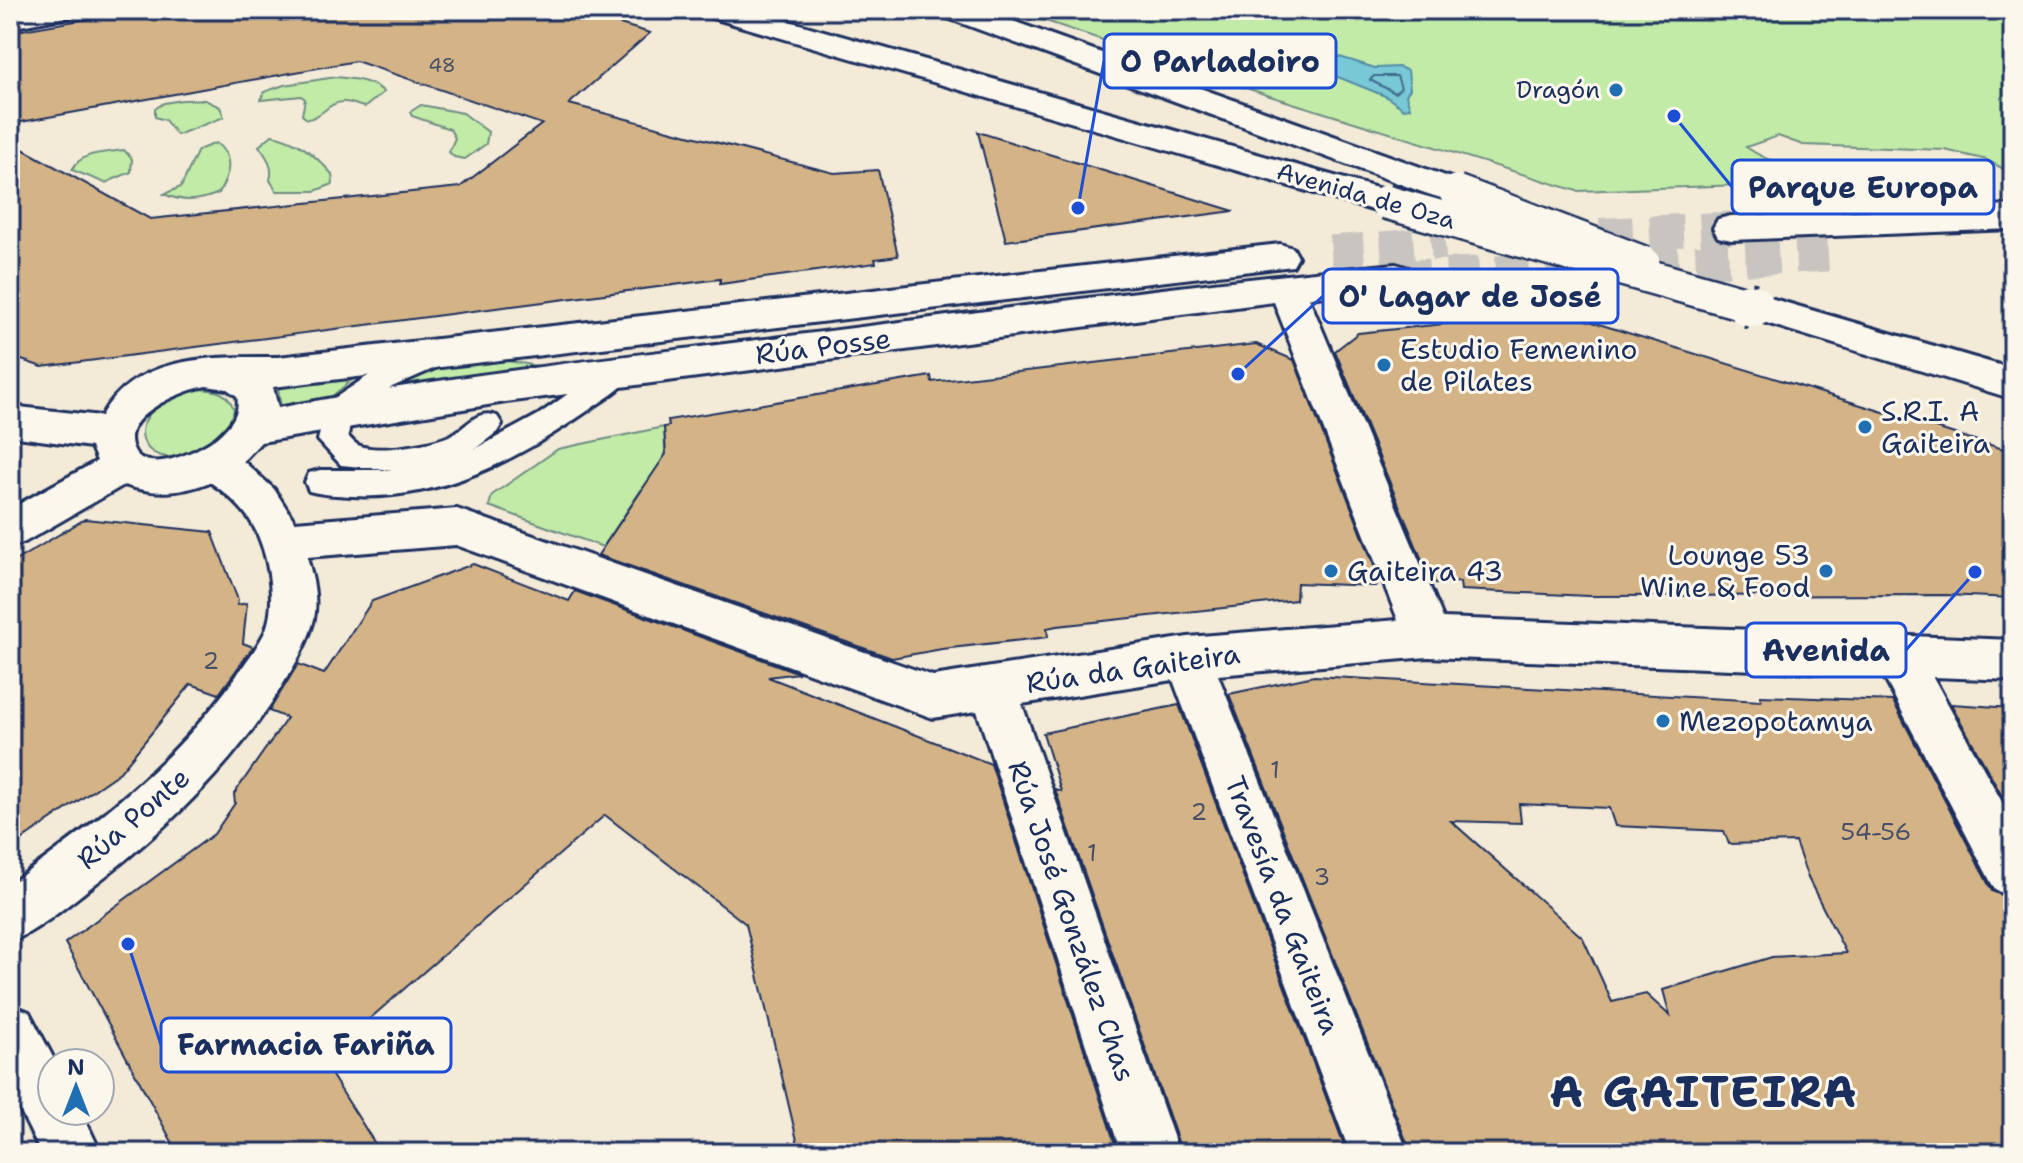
<svg xmlns="http://www.w3.org/2000/svg" width="2023" height="1163" font-family="'Shantell Sans',sans-serif">
  <style>
    .green { fill: #c2eba7; stroke: #6e8d82; stroke-width: 2 }
    .water { fill: #79c8d6; stroke: #538ba6; stroke-width: 2 }
    .lines { fill: none; stroke-linecap: round; stroke-linejoin: round }
    .shore { stroke: #416c8e; stroke-width: 2 }
    .building { fill: #d4b487; stroke: #1b2f5e; stroke-width: 2; fill-rule: evenodd }
    .street-tunnel { stroke: #c8c5c0; stroke-width: 33; stroke-dasharray: 33 17; stroke-linecap: butt }
    .lane-casing { stroke: #1b2f5e; stroke-width: 6 }
    .street-casing { stroke: #1b2f5e; stroke-width: 6 }
    .secondary-casing { stroke: #1b2f5e; stroke-width: 6 }
    .lane { fill: #fbf7ec; fill-rule: evenodd }
    .street { fill: #fbf7ec; fill-rule: evenodd }
    .secondary { fill: #fbf7ec; fill-rule: evenodd }
    .street-bridge-casing { stroke: #1b2f5e; stroke-width: 38; stroke-linecap: butt }
    .secondary-bridge-far1-casing { stroke: #1b2f5e; stroke-width: 38; stroke-linecap: butt }
    .secondary-bridge-casing { stroke: #1b2f5e; stroke-width: 48; stroke-linecap: butt }
    .street-bridge { stroke: #fbf7ec; stroke-width: 33 }
    .secondary-bridge-far1 { stroke: #fbf7ec; stroke-width: 33 }
    .secondary-bridge { stroke: #fbf7ec; stroke-width: 42 }
    .poi-dot { fill: #1f6fb2; stroke: #fbf7ec; stroke-width: 3 }
    .labels { text-anchor: middle; dominant-baseline: central; stroke-width: 6; stroke-linejoin: round; paint-order: stroke }
    .far-number-label { font-size: 20px; fill: #495068 }
    .far-poi-label { font-size: 24px; fill: #1b2f5e; stroke: #fbf7ec; text-anchor: end }
    .far-street-label { font-size: 24px; fill: #1b2f5e; stroke: #fbf7ec }
    .number-label { font-size: 24px; fill: #495068 }
    .street-label { font-size: 28px; fill: #1b2f5e; stroke: #fbf7ec }
    .poi-label { font-size: 28px; fill: #1b2f5e; stroke: #fbf7ec; text-anchor: start }
    .near-district-label { font-size: 44px; font-weight: bold; letter-spacing: 2px; fill: #1b2f5e; stroke: #fbf7ec }
    .leader { fill: none; stroke: #1d4ed8; stroke-width: 3 }
    .callout-dot { fill: #1d4ed8; stroke: #fbf7ec; stroke-width: 3 }
    .callout { fill: #fbf7ec; stroke: #1d4ed8; stroke-width: 3 }
    .callout-label { font-size: 30px; text-anchor: middle; font-weight: bold; fill: #1b2f5e }
  </style>
  <rect width="100%" height="100%" fill="#f3ead8"/>
  <filter id="ink" filterUnits="userSpaceOnUse"><feTurbulence type="fractalNoise" baseFrequency=".0125" numOctaves="2"/><feDisplacementMap in="SourceGraphic" scale="16" xChannelSelector="R" yChannelSelector="G"/><feConvolveMatrix kernelMatrix="1 2 1 2 8 2 1 2 1" color-interpolation-filters="sRGB"/></filter>
  <g filter="url(#ink)">
    <path class="green" d="M1013,10H2013V174L1987,160L1945,150L1803,145L1778,136L1746,147C1794,180 1847,171 1902,172L1908,179L1577,191L1270,96Z
      M336,77C353,79 371,80 384,92L365,107C358,106 351,102 345,102C328,101 322,118 307,119L302,115L305,99L301,96L261,100L264,92L284,85Z
      M182,100H205L220,107L224,117L177,135L165,120L155,117V109L164,103Z
      M421,105L463,113L488,132L486,144L465,159L454,157L449,152L455,138L450,129L412,116L410,112Z
      M272,135C298,140 314,154 332,174L333,184L315,191H277L270,180C274,167 267,157 259,146Z
      M216,143C235,157 229,175 219,193C200,201 184,203 164,194L181,187L198,150Z
      M124,150L132,159L131,172L105,183L72,170C81,151 105,153 124,150Z
      M496,359L562,370L378,394C423,367 443,361 496,359Z
      M364,370L325,402L281,407L277,382Z
      M198,389C216,390 228,391 234,410C231,427 223,433 209,443C146,489 102,411 198,389Z
      M664,427L667,491L641,490L603,547L489,506L492,495L558,449Z"/>
    <path class="water" d="M1327,53L1375,68L1399,67L1408,71L1410,89L1406,95L1410,108L1404,109L1385,96L1313,67L1310,63Z"/>
    <g class="lines">
      <path class="shore" d="M1374,76H1397L1401,88L1395,93L1370,80Z"/>
    </g>
    <path class="building" d="M140,10H573L650,33L569,104L834,173L878,170L898,256L875,259L876,263L720,284V279L42,367L10,356V142L150,219L460,187L542,124L356,61L10,124V32Z
      M978,132L1068,160L1234,211L1006,241Z
      M1560,312L2013,452V598L1945,595L1588,596L1461,590L1460,582L1437,584L1429,577L1335,351L1358,333Z
      M1256,344L1294,360L1380,581L1375,586L1297,583L1296,600L1057,626L1047,628L1048,637L942,649L892,658L598,555L666,454L664,427L669,426L668,420L931,376L932,382Z
      M85,519L212,532L238,600L237,605L247,603L243,643L253,647L219,694L191,684L120,772L10,848V564Z
      M473,564L569,601L575,591L799,673L768,677L991,764L1118,1153H800L746,924L605,815L322,1060L381,1153H178L65,943L214,834L235,803L234,794L287,718L269,711L298,664L324,674L372,601Z
      M1314,676L1761,701L1760,696L1893,701L1992,891L2013,900V1153H1411L1229,694ZM1519,804L1609,808L1615,826L1724,831L1729,844L1795,842L1808,878L1846,953L1772,957L1663,990L1670,1016L1646,994L1612,1002L1583,938L1451,821L1521,823Z
      M1951,704L2013,708V816Z
      M1179,705L1347,1153H1182L1055,789L1061,791L1043,733Z"/>
    <g class="lines">
      <path class="street-tunnel" d="M1550,237L1731,228
        M1331,252L1445,243
        M1396,277L1828,255"/>
      <g class="lane-casing">
        <path id="lane" d="M432,348L442,351L446,358L442,365L392,387L351,416L348,436C351,439 354,443 358,445C376,454 435,444 453,434C470,425 476,409 497,416L502,424L497,432L475,449L538,415L609,365L619,362L629,365L633,373C624,389 601,401 586,412C516,460 439,501 352,496C337,495 323,495 309,491L305,482L309,473L320,470H393L341,465L318,440L327,403L383,366Z"/>
      </g>
      <g class="street-casing">
        <path id="street" d="M10,10H77L73,16L10,28Z
          M938,10H982L1468,184L1473,192L1468,200L1456,203L1444,200L942,16Z
          M2013,205V229L1731,240L1718,237L1713,228L1718,219L1731,216Z
          M1280,244L1293,248L1298,257L1293,266L273,387L278,408C445,376 614,358 782,337C987,311 1191,283 1396,264L1409,268L1414,277L1409,286L1309,298L1443,618L2013,640V680L1933,677L2013,822V897L1995,890L1883,675L1428,657L1218,675L1408,1153H1350L1173,680L1022,704L1179,1153H1121L977,711L933,718L456,545L307,557C313,578 319,601 313,623C306,647 293,668 280,689C230,770 161,834 86,891C62,910 38,930 10,942V884C94,825 175,762 235,678C245,663 257,648 265,632C278,602 268,552 253,525C243,507 226,493 210,482C180,494 154,495 124,485L25,542L10,548V509L97,461L91,447L10,436V406L101,416C136,353 216,357 278,357ZM1274,302L1398,620L1188,637L933,676L457,509L295,522L274,489L243,461L261,442L506,402ZM206,386L227,389L237,396C241,414 229,427 216,438C200,450 145,478 133,448C119,415 184,390 206,386Z
          M10,1004L29,1012L56,1063H52V1111H81L101,1153H41L10,1090Z"/>
      </g>
      <g class="secondary-casing">
        <path id="secondary" d="M702,10H750L1398,194L1403,202L1398,210L1386,214L706,16Z
          M1753,293L2013,369V399L1740,315L1734,306L1740,297Z"/>
      </g>
      <use href="#lane" class="lane"/>
      <use href="#street" class="street"/>
      <use href="#secondary" class="secondary"/>
      <g class="street-bridge-casing">
        <path id="street-bridge" d="M1456,192L1643,263"/>
      </g>
      <g class="secondary-bridge-far1-casing">
        <path id="secondary-bridge-far1" d="M1386,202L1753,306"/>
      </g>
      <g class="secondary-bridge-casing">
        <path id="secondary-bridge" d="M1748,305L1753,306"/>
      </g>
      <use href="#street-bridge" class="street-bridge"/>
      <use href="#secondary-bridge-far1" class="secondary-bridge-far1"/>
      <use href="#secondary-bridge" class="secondary-bridge"/>
    </g>
  </g>
  <g class="poi-dot">
    <circle cx="1616" cy="90" r="8"/>
    <circle cx="1384" cy="365" r="8"/>
    <circle cx="1865" cy="427" r="8"/>
    <circle cx="1331" cy="571" r="8"/>
    <circle cx="1826" cy="571" r="8"/>
    <circle cx="1663" cy="721" r="8"/>
  </g>
  <g class="labels">
    <g class="far-number-label">
      <text x="442" y="65">48</text>
    </g>
    <g class="far-poi-label">
      <text x="1600" y="90">Dragón</text>
    </g>
    <g class="far-street-label">
      <text transform="translate(1366 196) rotate(16)">Avenida de Oza</text>
    </g>
    <g class="number-label">
      <text x="211" y="661">2</text>
      <text x="1275" y="770">1</text>
      <text x="1199" y="812">2</text>
      <text x="1876" y="832">54-56</text>
      <text x="1092" y="853">1</text>
      <text x="1322" y="877">3</text>
    </g>
    <g class="street-label">
      <text transform="translate(823 346) rotate(-7)">Rúa Posse</text>
      <text transform="translate(1133 668) rotate(-8)">Rúa da Gaiteira</text>
      <text transform="translate(133 818) rotate(-41)">Rúa Ponte</text>
      <text transform="translate(1283 905) rotate(69)">Travesía da Gaiteira</text>
      <text transform="translate(1072 921) rotate(71)">Rúa José González Chas</text>
    </g>
    <g class="poi-label">
      <text x="1400" y="349">Estudio Femenino<tspan x="1400" dy="32">de Pilates</tspan></text>
      <text x="1881" y="411">S.R.I. A<tspan x="1881" dy="32">Gaiteira</tspan></text>
      <text x="1810" y="555" text-anchor="end">Lounge 53<tspan x="1810" dy="32">Wine &amp; Food</tspan></text>
      <text x="1347" y="571">Gaiteira 43</text>
      <text x="1679" y="721">Mezopotamya</text>
    </g>
    <g class="near-district-label">
      <text x="1704" y="1091">A GAITEIRA</text>
    </g>
  </g>
  <path class="leader" d="M1078 208L1104 61M1674 116L1732 187M1238 374L1323 296M1975 572L1906 650M128 944L161 1045"/>
  <g class="callout-dot">
    <circle cx="1078" cy="208" r="8"/>
    <circle cx="1674" cy="116" r="8"/>
    <circle cx="1238" cy="374" r="8"/>
    <circle cx="1975" cy="572" r="8"/>
    <circle cx="128" cy="944" r="8"/>
  </g>
  <g class="callout">
    <rect x="1104" y="34" width="232" height="54" rx="8"/>
    <rect x="1732" y="160" width="262" height="54" rx="8"/>
    <rect x="1323" y="269" width="295" height="54" rx="8"/>
    <rect x="1746" y="623" width="160" height="54" rx="8"/>
    <rect x="161" y="1018" width="290" height="54" rx="8"/>
  </g>
  <g class="callout-label">
    <text x="1220" y="72">O Parladoiro</text>
    <text x="1863" y="198">Parque Europa</text>
    <text x="1470" y="307">O' Lagar de José</text>
    <text x="1826" y="661">Avenida</text>
    <text x="306" y="1055">Farmacia Fariña</text>
  </g>
  <rect width="2023" height="1163" fill="none" stroke="#fbf7ec" stroke-width="40"/>
  <rect x="20" y="20" width="1983" height="1123" fill="none" stroke="#1b2f5e" stroke-width="3" filter="url(#ink)"/>
  <g transform="translate(76 1087)"><circle r="38" fill="#fbf7ec" stroke="#a1a7b3" stroke-width="2"/>
  <path d="M0-6L14 30L0 20L-14 30Z" fill="#1f6fb2"/>
  <text y="-12" font-size="22" font-weight="bold" text-anchor="middle" fill="#1b2f5e">N</text>
  </g>
</svg>
